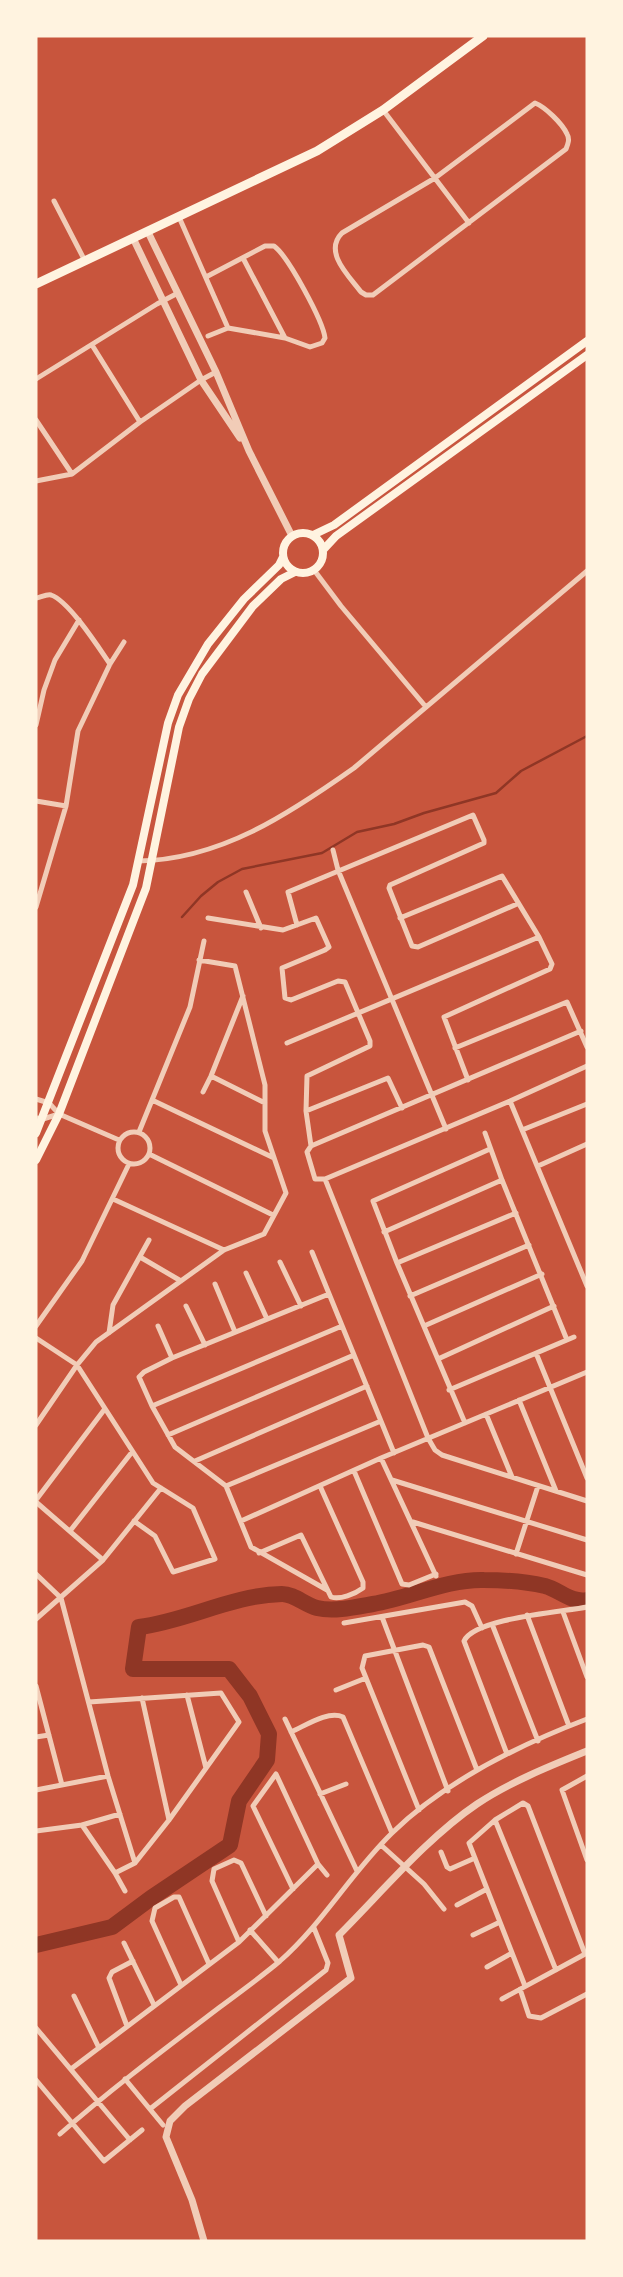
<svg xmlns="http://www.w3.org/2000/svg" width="623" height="2277" font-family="'Public Sans',sans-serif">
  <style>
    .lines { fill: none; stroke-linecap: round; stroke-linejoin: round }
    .stream { stroke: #8f3625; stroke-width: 2.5 }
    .river { stroke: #8f3625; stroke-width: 16 }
    .minor { stroke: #f1ccb7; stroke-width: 5 }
    .tertiary { stroke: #f1ccb7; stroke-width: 7 }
    .secondary { stroke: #fff3e0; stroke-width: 8 }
    .primary { stroke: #fff3e0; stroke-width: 9 }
  </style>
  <rect width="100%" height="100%" fill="#c8553d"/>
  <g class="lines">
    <path class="stream" d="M182,917L201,896L218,882L242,869L322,853L357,832L394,824L424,813L496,793L521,771L587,736"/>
    <path class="river" d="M36,1945L112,1927L151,1898L230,1845L239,1801L267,1760L269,1734L250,1696L229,1669H133L139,1627C187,1621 232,1595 282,1594C294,1594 305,1605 317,1608C334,1612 356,1607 373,1604C410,1598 446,1579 484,1580C503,1580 527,1582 545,1586C560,1590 571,1603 587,1600"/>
    <path class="minor" d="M535,103C545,107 562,123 567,134C570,139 568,144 566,149L373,295H366L361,292C349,276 323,252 342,233L435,178Z
      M383,110L469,223
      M54,201L85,261
      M179,217L228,328
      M243,258L285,338
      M206,277L265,246H274C288,256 323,321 325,338L322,343L310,347L285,338L228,328L208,336
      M92,345L140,422
      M36,379L157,304L178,293
      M36,420L72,474
      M36,481L72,474L140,422L201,380L216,372
      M314,570L341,606L426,707
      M36,598C41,597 47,594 51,595C69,601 99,648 110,664
      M36,725L44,690L55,660L79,620
      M36,801L66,806
      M333,850L338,870L446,1129
      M138,861C220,860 289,814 354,768L587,571
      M246,892L261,928
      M36,907L66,806L78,731L110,664L124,642
      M208,918L283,930L316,918L329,947L325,950L282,968L285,998L291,1000L338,981L345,982L370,1041V1046L307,1076L306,1111L311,1146
      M400,918L502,876L539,937L552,964L550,969L444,1017L468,1080
      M297,925L288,892L473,815L484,840V843L390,885L389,888L412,946L418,947L517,904
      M581,1031L311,1146L307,1152L315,1179H325L510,1101L587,1066
      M287,1043L539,937
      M455,1048L567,1002L587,1047
      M211,1076L265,1103
      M203,1092L211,1076L243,996
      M36,1099L49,1103L59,1114L119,1140
      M152,1100L274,1158
      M510,1101L587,1286
      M306,1111L388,1078L402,1108
      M36,1118L43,1119L59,1114
      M522,1130L587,1104
      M118 1148a16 16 0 1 1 32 0a16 16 0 1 1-32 0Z
      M139,1132L190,1007L204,941
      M485,1133L502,1180L567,1340
      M149,1154L273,1215
      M538,1166L587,1144
      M325,1179L428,1438L435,1450L442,1455L587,1501
      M113,1199L224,1250
      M384,1232L502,1180
      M312,1252L394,1453
      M140,1257L181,1281
      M280,1262L301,1306
      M397,1263L516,1213
      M246,1273L267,1319
      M215,1284L235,1332
      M410,1296L529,1245
      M186,1306L205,1345
      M36,1326L82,1261L129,1164
      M158,1326L172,1358
      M424,1326L542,1274
      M109,1333L113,1305L149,1240
      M36,1338L77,1365L153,1483L193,1508L215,1559L173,1572L155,1536L134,1521
      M536,1353L587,1478
      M438,1359L554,1306
      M449,1390L574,1337
      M519,1400L556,1491
      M152,1406L342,1326
      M486,1414L512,1477
      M465,1423L397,1263L373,1201L490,1149
      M36,1425L77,1365L96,1342L224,1250L264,1234L286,1193L265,1131V1085L235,966L199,960
      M168,1435L354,1355
      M381,1458L436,1576
      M195,1461L367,1386
      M354,1471L402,1584L409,1585L436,1574
      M392,1480L587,1540
      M226,1486L381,1421
      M36,1500L104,1410
      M36,1502L103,1560
      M241,1521L381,1458L587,1372
      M413,1522L587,1575
      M70,1531L132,1452
      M259,1553L301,1535L331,1597C340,1600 355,1594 363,1588V1582L320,1486
      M516,1554L538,1486
      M36,1574L61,1598L108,1776L135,1863
      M327,1590L251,1547L226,1486L175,1447L152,1406L139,1377L144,1372L172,1358L329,1294
      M563,1612L587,1677
      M527,1615L569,1726
      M382,1617L448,1791
      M36,1619L103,1560L161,1488
      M344,1623L465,1602L472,1606L482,1628
      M492,1624L538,1741
      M36,1686L62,1785
      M336,1690L366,1678
      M187,1695L206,1768
      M142,1698L169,1820
      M285,1719L357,1871
      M291,1732C305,1726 328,1710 343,1717L392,1833
      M36,1737L49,1735
      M507,1754L464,1641C475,1618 562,1612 587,1607
      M587,1776L562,1790L587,1860
      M36,1790L108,1776
      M320,1794L346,1784
      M419,1810L362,1668L365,1656L423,1645L429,1647L477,1770
      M495,1820L556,1970
      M82,1825L120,1814
      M36,1831L82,1825L115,1873L135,1863L169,1820L239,1722L221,1693L89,1702
      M381,1845L424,1884L444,1909
      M441,1852L447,1867L450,1869L475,1858
      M115,1873L125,1891
      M293,1889L253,1806L276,1774L318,1864L327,1875
      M457,1905L487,1889
      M250,1930L278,1962
      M473,1935L500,1922
      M239,1942L212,1881L214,1869L234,1860L241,1863L266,1916
      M124,1943L154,2005
      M487,1967L512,1953
      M181,1985L152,1921L155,1908L174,1897H179L209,1964
      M525,1986L469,1843L495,1820L523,1803L528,1806L585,1954
      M520,1989L529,2016L541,2018L587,1994
      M74,1996L99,2048
      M502,1999L587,1953
      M127,2026L109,1978L112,1972L133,1961
      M36,2028L130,2140
      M71,2069L239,1942L318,1864
      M125,2079L163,2125
      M36,2080L104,2161L142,2130
      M150,2109L326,1970L328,1963L314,1928
      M60,2134C111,2089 166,2048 220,2007C240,1992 261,1977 280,1961C323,1923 351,1873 392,1833C444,1782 519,1745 587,1719"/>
    <path class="tertiary" d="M148,232L216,372L249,451L292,536
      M133,238L201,380L240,438
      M204,2241L192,2200L166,2137L170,2121L185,2106L351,1978L339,1935C381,1893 428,1837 477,1804C510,1782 550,1766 587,1751"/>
    <path class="secondary" d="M283 553a20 20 0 1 1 40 0a20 20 0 1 1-40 0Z
      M313,535L334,525L587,341
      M323,550L336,536L587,355
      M36,1133L133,885L168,723L178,695L208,644L244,599L279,565L283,557
      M36,1160L59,1114L146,888L179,727L189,699L202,674L253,606L281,579L295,572"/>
    <path class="primary" d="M36,284L317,151L383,110L483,36"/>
  </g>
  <rect width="623" height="2277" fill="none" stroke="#fff3e0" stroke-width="75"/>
</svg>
